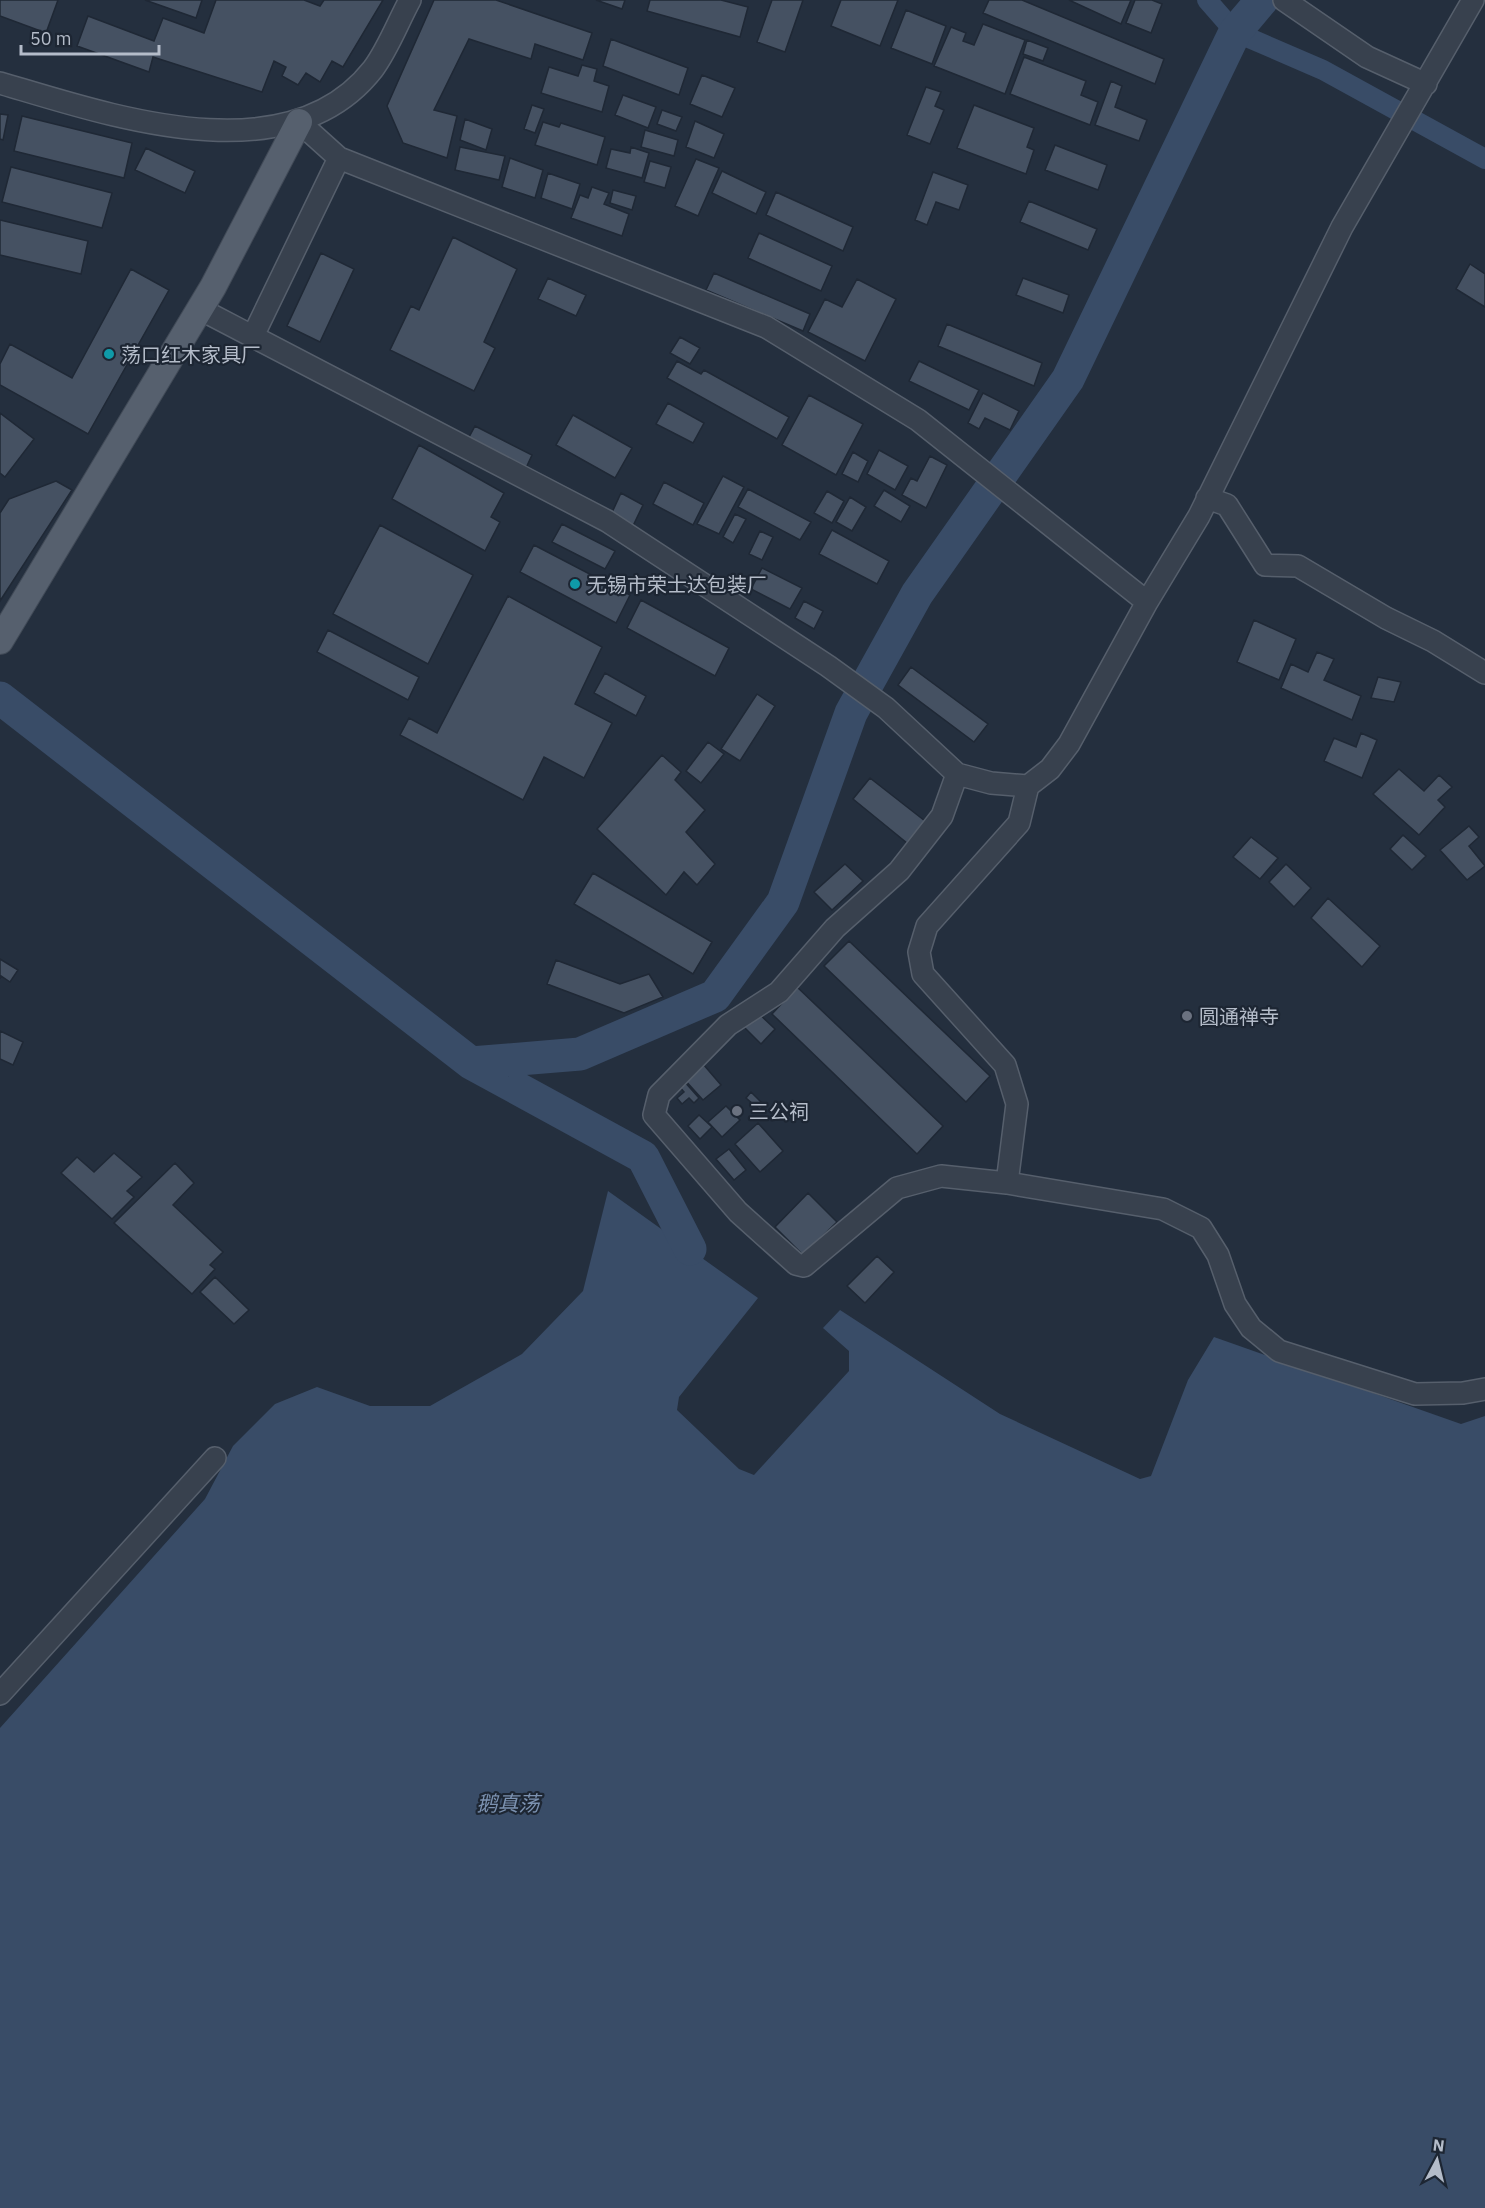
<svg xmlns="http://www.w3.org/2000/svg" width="1485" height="2208" font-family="'IBM Plex Sans','Noto Sans SC',sans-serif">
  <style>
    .water { fill: #394c67 }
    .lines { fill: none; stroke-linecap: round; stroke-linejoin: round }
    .canal { stroke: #394c67; stroke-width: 20 }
    .river { stroke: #394c67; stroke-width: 33 }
    .building { fill: #455162; stroke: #1f2835; stroke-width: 1.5 }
    .minor-casing { stroke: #565f6c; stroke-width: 24 }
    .major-casing { stroke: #414a57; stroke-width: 28 }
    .minor { stroke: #38414e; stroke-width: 21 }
    .major { stroke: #56606e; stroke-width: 26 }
    .culture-dot { fill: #0f9aa8; stroke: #1d2633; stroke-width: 2 }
    .worship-dot { fill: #6b7280; stroke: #1d2633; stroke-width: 2 }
    .labels { text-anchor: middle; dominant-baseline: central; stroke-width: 4.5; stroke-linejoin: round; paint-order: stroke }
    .poi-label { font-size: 20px; fill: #b4bcc9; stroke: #1d2633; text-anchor: start }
    .water-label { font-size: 21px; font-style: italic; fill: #7c92b1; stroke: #1d2633 }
  </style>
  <rect width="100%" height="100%" fill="#242f3e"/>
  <path class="water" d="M608,1191L758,1298L679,1397L677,1410L739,1469L754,1475L849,1371V1351L823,1328L840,1310L1000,1414L1140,1479L1151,1476L1188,1380L1214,1337L1461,1424L1485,1416V2208H0V1728L205,1499L233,1446L275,1404L317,1387L370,1406H430L522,1354L583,1291Z"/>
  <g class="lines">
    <path class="canal" d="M1207,0L1235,32L1323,70L1485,159"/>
    <path class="river" d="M0,698L471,1063L643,1157L690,1249
      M471,1063L580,1054L715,996L783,902L851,713L917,594L1068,379L1235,32L1262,0"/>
  </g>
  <path class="building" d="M0,0H58L46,33L0,16Z
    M145,0H202L196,18Z
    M216,0H304L320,6L324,0H383L343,67L332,61L320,82L306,73L298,85L282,76L286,67L274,61L262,92L153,57L149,72L77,46L88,16L154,41L163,18L204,33Z
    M434,0H496L592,33L583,60L535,44L531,59L469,39L434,110L457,116L447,158L403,143L387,106Z
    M596,0H625L622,9Z
    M650,0H721L748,7L740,37L647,11Z
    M772,0H803L785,52L757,42Z
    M841,0H898L880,46L831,26Z
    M989,0H1022L1164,59L1155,84L983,13Z
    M1069,0H1131L1121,24Z
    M1135,0H1152L1162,4L1151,33L1126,23Z
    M906,10L946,26L932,64L891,48Z
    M983,24L1025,40L1005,94L934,66L951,27L966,33L963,41L974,45Z
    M611,39L688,68L679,95L603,66Z
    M1027,40L1048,48L1043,61L1023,54Z
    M1024,57L1086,81L1081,95L1098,102L1090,125L1010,94Z
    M582,65L597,69L594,81L609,86L602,112L541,93L549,67L578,76Z
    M702,75L735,88L722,117L690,104Z
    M1111,81L1122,86L1115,107L1147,120L1139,141L1095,125Z
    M926,87L941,92L935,106L944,110L930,144L907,135Z
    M623,95L656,107L648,128L615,115Z
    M532,105L544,109L535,133L524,129Z
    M974,105L1034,128L1027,147L1034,150L1026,174L957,148Z
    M662,110L682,117L676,131L657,124Z
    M0,114L8,115L3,140L0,139Z
    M22,116L132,143L124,178L14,151Z
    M465,119L492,129L486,150L460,140Z
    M695,121L724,134L714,158L686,147Z
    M543,122L559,127L561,123L605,137L597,165L535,145Z
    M645,130L678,140L674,156L641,147Z
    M1055,145L1107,165L1098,190L1045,170Z
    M460,147L505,156L499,180L455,170Z
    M631,147L649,153L642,178L606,168L611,149L630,153Z
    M146,148L195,171L185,193L135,170Z
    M510,158L543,170L535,198L502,187Z
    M696,159L719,168L698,216L675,206Z
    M650,161L671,167L665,188L644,182Z
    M11,167L112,193L102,228L2,202Z
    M722,171L766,192L756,214L712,193Z
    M933,172L968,185L959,210L936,202L927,225L915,220Z
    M548,173L580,184L572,209L541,198Z
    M592,187L609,193L604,204L629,214L622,236L571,218L580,195L588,198Z
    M613,190L636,196L632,210L610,203Z
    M776,192L853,227L843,251L766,215Z
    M1029,201L1097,229L1088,250L1020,222Z
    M0,220L88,241L81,274L0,255Z
    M759,233L832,266L821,291L748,258Z
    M453,237L517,269L484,342L495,348L474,391L390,350L411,306L419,310Z
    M321,253L354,269L320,342L287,326Z
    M1470,264L1485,274V307L1456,289Z
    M131,269L169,290L88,434L0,385V364L10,344L72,378Z
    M714,273L810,314L803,331L706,290Z
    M548,278L586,295L576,316L538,299Z
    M1023,278L1069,295L1063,313L1016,295Z
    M857,279L896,299L865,361L808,332L825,299L842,307Z
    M947,324L1042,363L1034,386L938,346Z
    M680,337L700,348L690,364L670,353Z
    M677,361L701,374L704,370L789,417L777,439L667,378Z
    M919,361L979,390L969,410L909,381Z
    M983,393L1019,411L1010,430L985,418L979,429L968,423Z
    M809,395L863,424L836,475L782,445Z
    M668,403L704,423L693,443L656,424Z
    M0,413L34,439L5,477L0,473Z
    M573,415L632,448L615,478L556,445Z
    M475,426L532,455L525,470L467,441Z
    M419,445L504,493L491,517L500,522L485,551L392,499Z
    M879,450L908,466L895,490L867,474Z
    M853,452L868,461L858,482L842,474Z
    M930,456L947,465L926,508L902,495L911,478L917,481Z
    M723,476L744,487L719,534L697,524Z
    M56,481L72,490L0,601V513L9,499Z
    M664,482L704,503L693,525L653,504Z
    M748,489L811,522L800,540L738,507Z
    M884,490L910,506L901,522L874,506Z
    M827,491L844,501L832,523L814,513Z
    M621,493L643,505L631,530L609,519Z
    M850,497L866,507L852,531L836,522Z
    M735,514L746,519L733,543L723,537Z
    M562,524L615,551L605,569L552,542Z
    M380,525L473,575L428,664L333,614Z
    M832,530L889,561L877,584L819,554Z
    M760,531L773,537L762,560L749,554Z
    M534,545L630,595L616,623L520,572Z
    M762,568L802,588L790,609L751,589Z
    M508,596L602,647L575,704L612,723L584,778L544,757L523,800L400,735L409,718L437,733Z
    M641,600L729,648L715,676L627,628Z
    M804,601L823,611L814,629L795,618Z
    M1254,620L1296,639L1279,680L1237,662Z
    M328,630L419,677L408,700L317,652Z
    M1317,652L1334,659L1324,680L1361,696L1352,720L1281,688L1291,664L1308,672Z
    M911,667L988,724L974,742L898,685Z
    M605,673L646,696L636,716L594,693Z
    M1378,677L1401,682L1394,702L1371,698Z
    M757,694L775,706L740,761L721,749Z
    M1361,733L1377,740L1362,778L1324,761L1334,738L1356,747Z
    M708,742L724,754L701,783L686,771Z
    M662,755L681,772L675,780L705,810L686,832L715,864L697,885L684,872L666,895L597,829Z
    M1399,769L1424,791L1439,775L1452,787L1438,800L1445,807L1419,835L1373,794Z
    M870,778L925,821L907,843L853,799Z
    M1469,826L1479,837L1469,846L1485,866L1467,880L1440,850Z
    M1403,835L1426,856L1412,870L1390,849Z
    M1251,837L1278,858L1260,879L1233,857Z
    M845,864L863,881L832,910L814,892Z
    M1286,864L1311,888L1294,907L1269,882Z
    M593,873L712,942L693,974L574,904Z
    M1328,898L1380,946L1362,967L1311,918Z
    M849,941L990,1076L966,1102L824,966Z
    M0,959L18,970L10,982L1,976L0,979Z
    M556,960L620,984L649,974L663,997L624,1013L547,984Z
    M797,987L943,1126L917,1154L772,1014Z
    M756,1011L775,1029L761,1044L742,1025Z
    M0,1031L23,1042L13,1065L0,1059Z
    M703,1064L721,1085L703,1100L684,1079Z
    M683,1080L699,1098L694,1103L689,1098L682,1104L677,1098L684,1092L678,1085Z
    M751,1092L764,1105L760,1110L746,1098Z
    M726,1106L740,1120L722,1137L708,1122Z
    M699,1115L712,1127L700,1139L688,1126Z
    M758,1123L783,1151L760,1172L735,1144Z
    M729,1149L746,1170L734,1180L716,1159Z
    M114,1153L142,1177L127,1191L134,1197L112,1219L61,1173L77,1157L94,1172Z
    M175,1163L194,1183L173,1205L223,1252L210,1265L215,1269L192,1294L114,1223Z
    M808,1193L837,1222L803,1255L775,1227Z
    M877,1256L894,1272L865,1303L847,1286Z
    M215,1277L249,1310L234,1324L200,1292Z"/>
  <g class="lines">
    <g class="minor-casing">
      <path id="minor" d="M1284,0L1367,57L1426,84
        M0,83C109,115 288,178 373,69C388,49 398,22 410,0
        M299,122L339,158L766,327L918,420L1147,602
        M200,309L607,521L828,666L886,708L957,774L991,783L1028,786L1050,769L1069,744L1147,602L1199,516L1342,227L1473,0
        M253,336L339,158
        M1207,498L1227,505L1265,565L1298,566L1386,618L1433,641L1485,673
        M957,774L942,816L899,871L835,928L779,992L728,1025L659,1095L654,1115L738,1212L796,1264L804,1266L897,1188L941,1176L1007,1183L1163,1209L1201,1228L1218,1255L1235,1304L1251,1328L1279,1351L1415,1394L1463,1393L1485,1389
        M1007,1183L1017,1104L1005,1065L923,974L919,952L927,926L1019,823L1028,786
        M0,1694L215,1458"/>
    </g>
    <g class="major-casing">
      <path id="major" d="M0,641L213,287L299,122"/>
    </g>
    <use href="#minor" class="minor"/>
    <use href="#major" class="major"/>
  </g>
  <g class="culture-dot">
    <circle cx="109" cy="354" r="6"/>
    <circle cx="575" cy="584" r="6"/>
  </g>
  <g class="worship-dot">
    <circle cx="1187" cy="1016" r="6"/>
    <circle cx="737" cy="1111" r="6"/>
  </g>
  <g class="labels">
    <g class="poi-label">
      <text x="121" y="354">荡口红木家具厂</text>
      <text x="587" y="584">无锡市荣士达包装厂</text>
      <text x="1199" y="1016">圆通禅寺</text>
      <text x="749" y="1111">三公祠</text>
    </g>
    <g class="water-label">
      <text x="508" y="1803">鹅真荡</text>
    </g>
  </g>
  <g transform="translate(1437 2160) rotate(7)" stroke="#1d2633" stroke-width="4.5" paint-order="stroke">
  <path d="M0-4.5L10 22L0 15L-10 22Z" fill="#b4bcc9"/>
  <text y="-9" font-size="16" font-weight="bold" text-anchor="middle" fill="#b4bcc9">N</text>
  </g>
  <path d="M21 45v9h138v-9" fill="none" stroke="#b4bcc9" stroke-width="3"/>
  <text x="30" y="45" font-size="18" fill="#b4bcc9" stroke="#1d2633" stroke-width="4.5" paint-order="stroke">50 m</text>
</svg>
